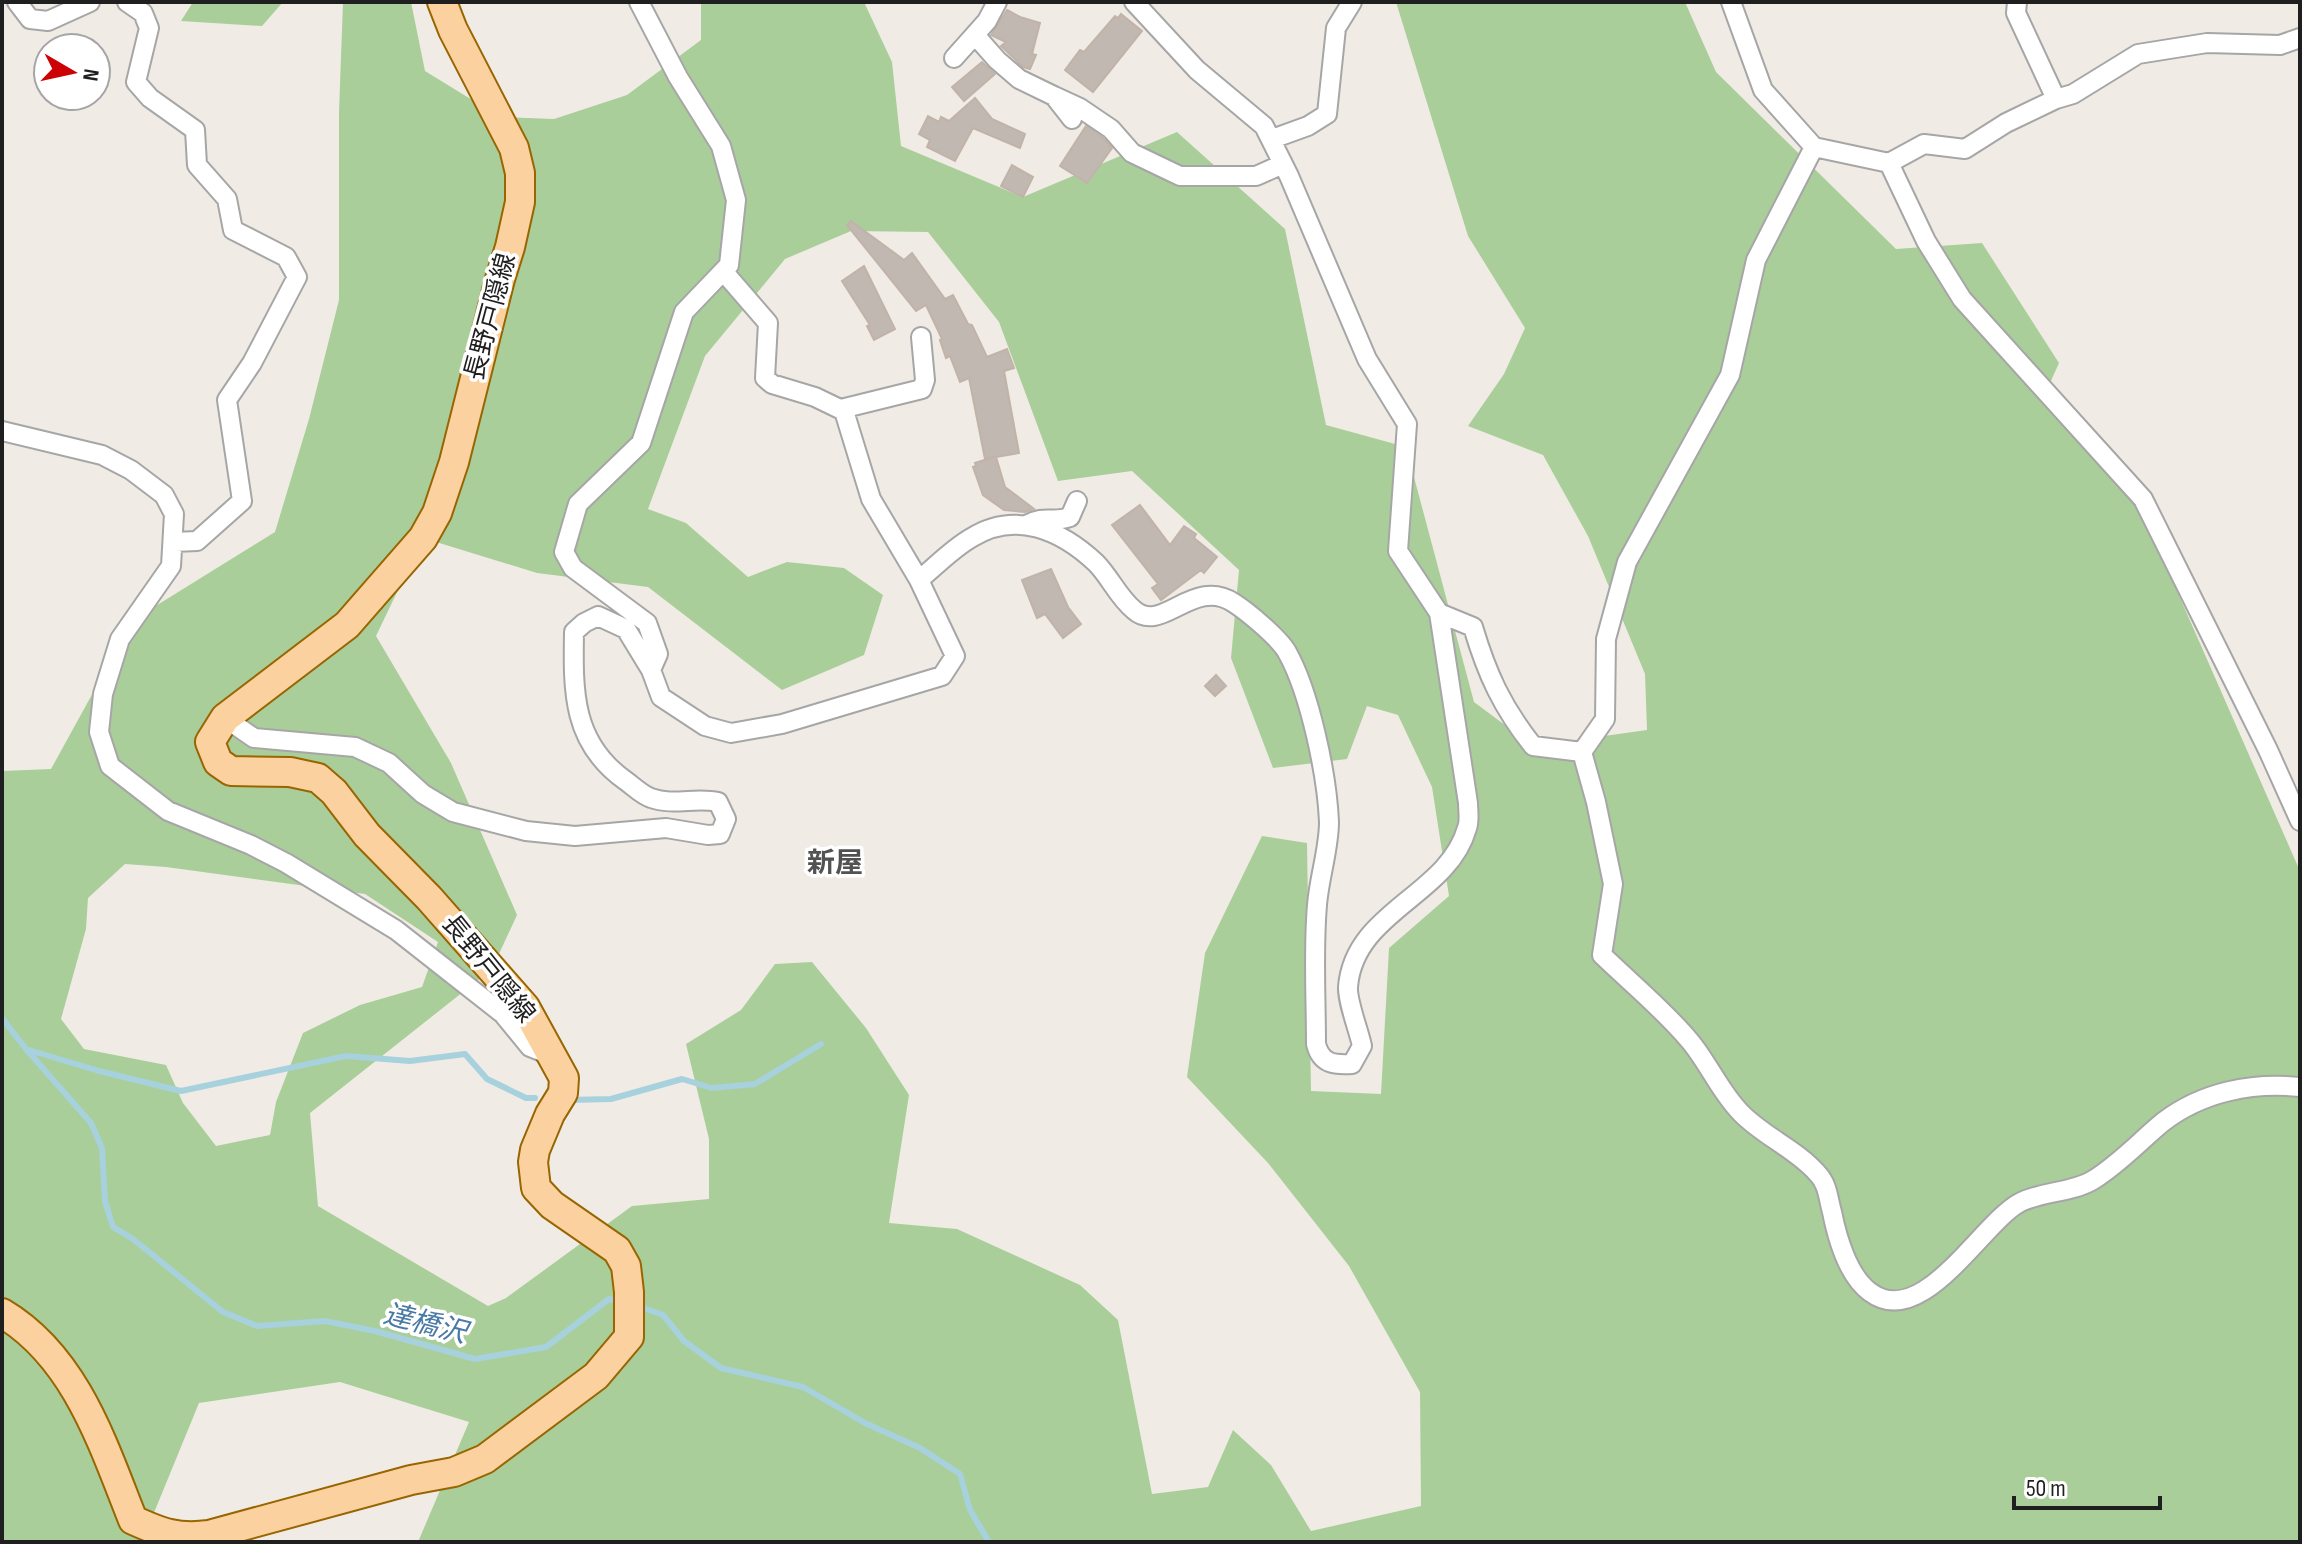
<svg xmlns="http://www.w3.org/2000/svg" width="2302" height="1544" font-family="'Sofia Sans Condensed','Noto Sans JP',sans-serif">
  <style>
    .forest { fill: #aace9a; fill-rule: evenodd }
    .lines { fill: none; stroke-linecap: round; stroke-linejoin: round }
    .stream { stroke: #a6d1dd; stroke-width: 6 }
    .building { fill: #c0b8b1; stroke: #c1b3a8; stroke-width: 2 }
    .minor-casing { stroke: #a6a6a6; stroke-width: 22 }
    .primary-casing { stroke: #986501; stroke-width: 32 }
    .minor { stroke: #fff; stroke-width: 18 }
    .primary { stroke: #fbd29f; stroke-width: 28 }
    .labels { text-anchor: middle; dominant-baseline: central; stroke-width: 7; stroke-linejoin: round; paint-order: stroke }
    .street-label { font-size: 26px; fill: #1f1f1f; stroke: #fff }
    .neighbourhood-label { font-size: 28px; font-weight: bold; fill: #525252; stroke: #fff }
    .water-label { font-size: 28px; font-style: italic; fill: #4979a6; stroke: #fff }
  </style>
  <rect width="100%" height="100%" fill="#f0ece5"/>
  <path class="forest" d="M193,2H283L262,26L181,21Z
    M343,2H411L425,71L500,117L554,119L627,95L701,40V2H864L892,62L901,146L1023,197L1177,132L1285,229L1326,425L1406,447L1474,702L1533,746L1647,730L1645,674L1588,536L1543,455L1468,426L1504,374L1525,328L1468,236L1396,2H1685L1716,72L1896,249L1982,243L2059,363L2046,392L2130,484L2300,871V1542H418L469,1422L340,1382L199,1403L142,1542H2V771L51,769L133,620L275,532L309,419L339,300V112ZM851,231L928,232L999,322L1058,481L1132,471L1239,570L1231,658L1273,768L1347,759L1367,706L1398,715L1432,787L1449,896L1389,948L1381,1094L1311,1091L1307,843L1262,836L1205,953L1187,1077L1268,1163L1349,1266L1420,1392L1421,1506L1311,1531L1271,1465L1233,1430L1208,1487L1152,1494L1118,1320L1080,1285L957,1229L889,1223L909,1095L866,1028L812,962L775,964L741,1010L686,1044L709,1139V1199L632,1206L506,1298L488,1306L318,1206L310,1113L492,969L517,915L451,763L376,636L423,538L537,573L648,587L782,690L864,655L883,595L844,568L787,562L748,577L686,523L648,509L705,356L785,259ZM125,864L166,867L365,894L438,942L422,987L360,1005L303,1033L276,1102L270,1135L216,1146L183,1103L166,1065L84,1049L61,1019L86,929L88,898Z"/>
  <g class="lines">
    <path class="stream" d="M2,1018L26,1049L91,1123L102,1148L105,1201L113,1227L133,1239L223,1312L257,1326L325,1321L375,1331L475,1359L546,1347L609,1299L620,1302
      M29,1050L99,1071L181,1091L346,1056L410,1061L465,1054L487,1079L526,1098H535
      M569,1100L611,1099L682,1079L712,1088L755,1084L821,1044
      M635,1305L663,1315L684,1341L721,1368L803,1387L865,1423L920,1448L960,1474L970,1510L989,1542"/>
  </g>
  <path class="building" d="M1007,10L1020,17L1040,23L1032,54L1036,55L1030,69L1023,67L1001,46L1006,42L991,35Z
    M1121,14L1142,31L1093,92L1065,70L1080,50L1084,52L1115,16L1118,18Z
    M982,62L995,74L964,101L952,87Z
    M975,98L992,119L1025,134L1020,148L973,128L955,161L927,147L930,140L919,134L928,116L939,122L941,117L949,121Z
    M1086,126L1103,138L1112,148L1087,183L1060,166Z
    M1012,165L1033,177L1023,197L1001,186Z
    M851,221L904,260L912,253L945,299L953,295L968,324L972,325L987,357L1007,349L1014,368L1004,371L1019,453L996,457L1005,487L1034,509L1025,512L1004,510L983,495L973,467L976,466L975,463L994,457L985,459L969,378L960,382L950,356L946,358L940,340L942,339L926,305L916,311L847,225Z
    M864,266L895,329L874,340L867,326L870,325L842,281Z
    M1140,505L1170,545L1184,526L1196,534L1194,538L1217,557L1204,573L1201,570L1161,600L1152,588L1158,584L1112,525Z
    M1051,569L1068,607L1081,624L1063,638L1045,614L1037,618L1022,580Z
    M1216,675L1226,686L1215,696L1205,686Z"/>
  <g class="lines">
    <g class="minor-casing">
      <path id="minor" d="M17,2L30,19L48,21L90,2
        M127,2L143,13L149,28L136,82L150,98L195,130L197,165L227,199L233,230L286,257L297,277L252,363L227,400L242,501L197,541L174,542
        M639,2L678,77L721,146L736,200L729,265L684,312L641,443L578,504L564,552L573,568L647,623L658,654L651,670
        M1731,2L1763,90L1814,147L1889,163L1924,144L1965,149L2006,123L2056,99L2073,94L2138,54L2207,43L2280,45L2300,38
        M2017,2L2016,13L2056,99
        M975,35L997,60L1019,79L1054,96L1072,119
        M954,58L987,21L997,2
        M1054,96L1080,108L1111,129L1132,153L1180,176H1256L1283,164
        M1272,139L1308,126L1327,114L1336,28L1352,2
        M1889,163L1926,241L1962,299L2143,499L2268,750L2300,821
        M723,271L768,323L765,378L772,384L815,397L844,411L871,499L919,580
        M841,409L922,389L925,380L921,337
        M2,431L102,455L131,470L164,495L174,514L171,566L120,639L103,694L99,732L110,766L168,811L251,845L286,863L396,930L503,1014L530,1047L550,1055
        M1028,524C1044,515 1054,523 1070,517L1077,501
        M1439,613L1473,627C1487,674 1502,707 1533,746L1582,752
        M225,718L254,738L355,747L389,763L423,794L453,812L526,831L575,836L666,828L708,835L720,834L726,819L718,802C696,797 673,806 651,798C642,795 633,786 626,781C572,743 573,692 574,632L584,623L598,616L626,629L651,670L661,697L705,726L731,733L782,724L942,676L955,656L919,580C936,566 952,549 971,538C1015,510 1061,530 1096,563C1110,577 1118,597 1134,610C1162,635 1193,576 1234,603C1248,612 1279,638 1287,652C1310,693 1327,775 1329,822C1329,849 1319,878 1317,905C1313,952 1316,998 1316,1044C1321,1064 1334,1065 1352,1064L1362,1046C1359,1031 1347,1001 1348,987C1354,911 1448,896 1467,828C1470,821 1468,811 1468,803L1439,613L1398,551L1407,424L1367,359L1289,176L1264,126L1197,70L1134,2
        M1582,752L1596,802L1613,884L1602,955C1631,983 1663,1009 1689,1040C1708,1062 1720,1092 1741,1113C1763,1136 1796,1149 1817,1173C1828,1184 1828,1198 1832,1212C1837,1237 1848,1276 1870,1292C1922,1331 1980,1225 2019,1203C2041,1191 2072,1193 2093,1180C2119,1164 2140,1141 2163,1122C2202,1092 2252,1082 2300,1087
        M1582,752L1605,719L1606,639L1627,562L1730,375L1756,260L1814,147"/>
    </g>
    <g class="primary-casing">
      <path id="primary" d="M2,1313C76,1357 103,1445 133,1520C162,1533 177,1539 209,1535L411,1480L454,1472L485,1459L596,1376L629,1337V1292L626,1266L617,1250L552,1205L536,1188L533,1162L535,1150L550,1114L563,1093L564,1078L525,1007L429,898L367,835L334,792L318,778L290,772L231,771L218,762L210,742L225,718L347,625L423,538L437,513L454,462L500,279L510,247L520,202V173L514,148L453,30L442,2"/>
    </g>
    <use href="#minor" class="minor"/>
    <use href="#primary" class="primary"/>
  </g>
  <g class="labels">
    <g class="street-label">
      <text transform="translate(491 317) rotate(-75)">長野戸隠線</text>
      <text transform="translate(488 969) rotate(51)">長野戸隠線</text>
    </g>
    <g class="neighbourhood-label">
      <text x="835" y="863">新屋</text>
    </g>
    <g class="water-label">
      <text transform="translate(425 1324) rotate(14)">達橋沢</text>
    </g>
  </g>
  <rect width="2302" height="1544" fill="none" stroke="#1f1f1f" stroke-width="8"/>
  <g transform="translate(72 72) rotate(99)"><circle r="38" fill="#ffffff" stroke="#a5a5a5" stroke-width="2"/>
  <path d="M0-6L14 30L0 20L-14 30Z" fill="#cc0204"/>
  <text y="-12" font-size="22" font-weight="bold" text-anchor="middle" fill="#1f1f1f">N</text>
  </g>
  <path d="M2014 1496v12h146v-12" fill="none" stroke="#1f1f1f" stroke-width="4"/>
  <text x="2026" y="1496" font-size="24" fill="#1f1f1f" stroke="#ffffff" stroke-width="6" paint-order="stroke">50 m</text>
</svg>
